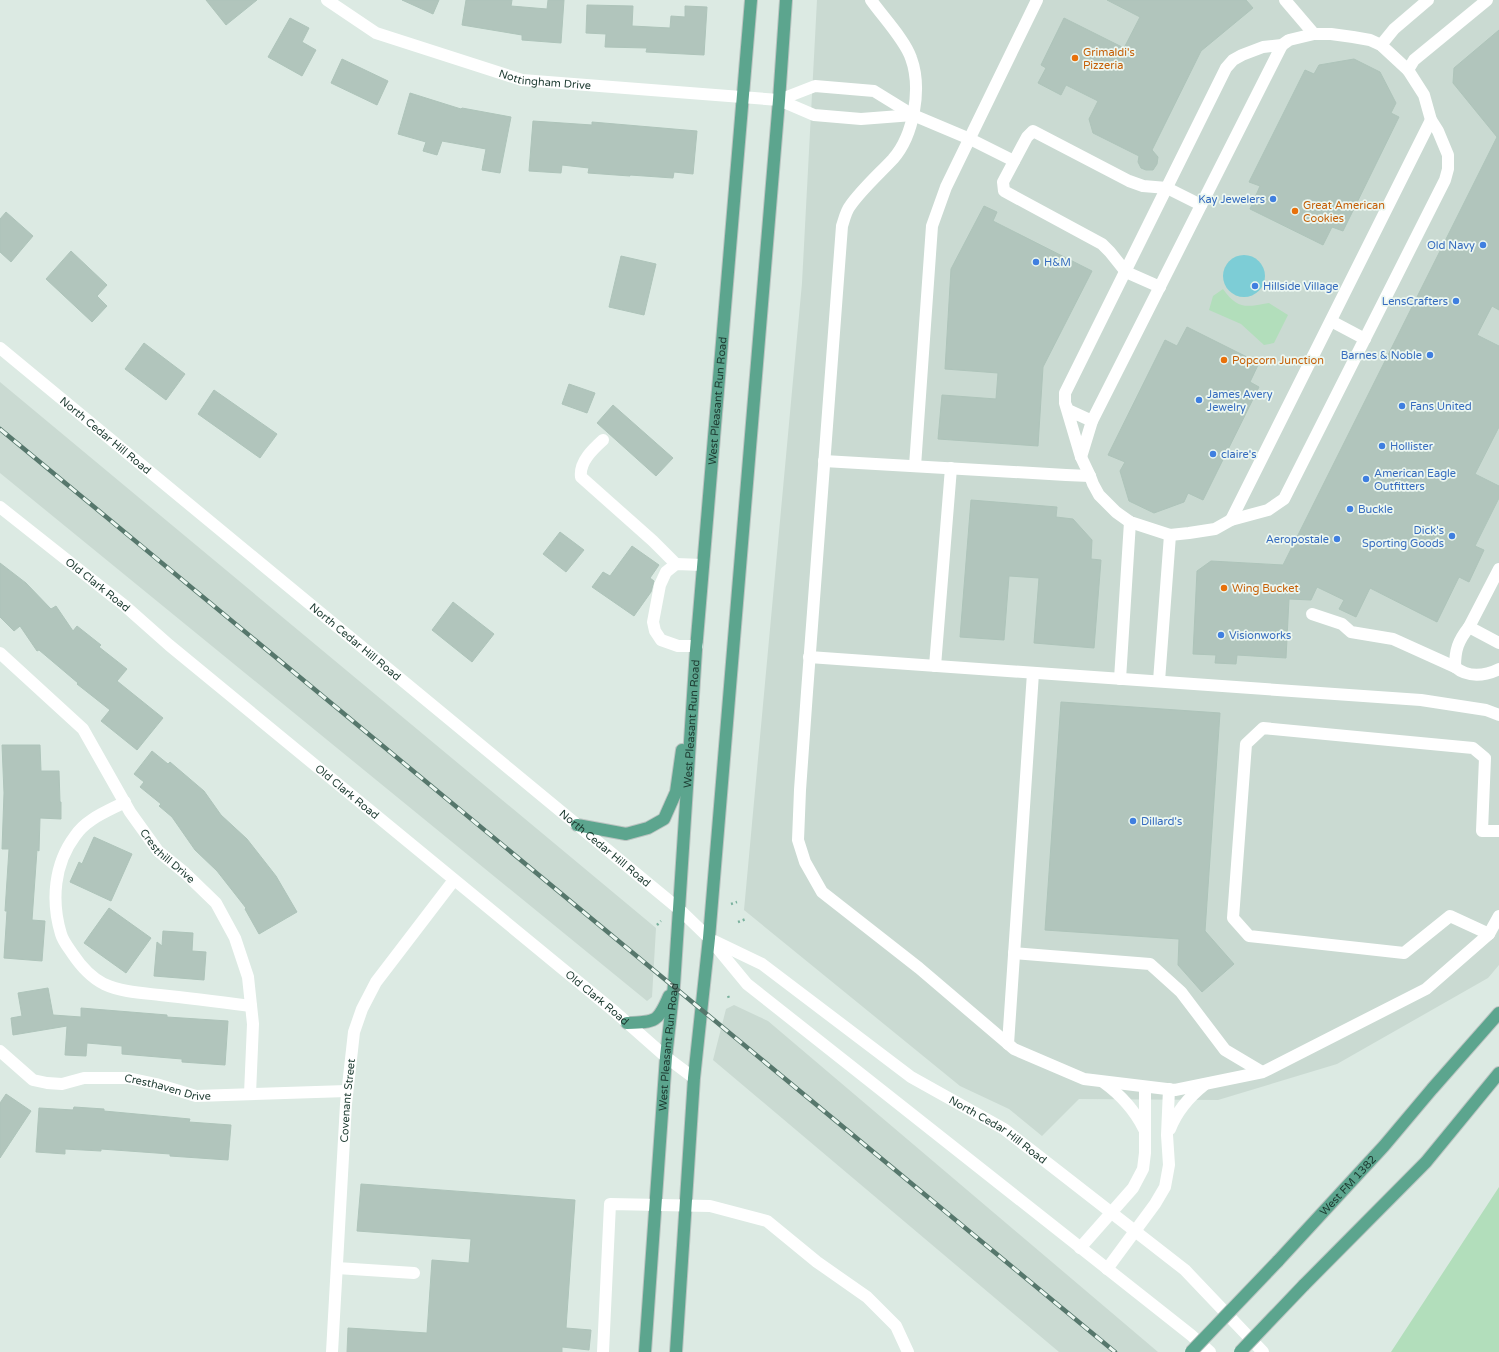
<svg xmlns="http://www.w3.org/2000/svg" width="1499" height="1352" font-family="'Varela Round',sans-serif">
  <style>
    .built { fill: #cadad2 }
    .green { fill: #b2debb }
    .water { fill: #7dcdd6 }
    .building { fill: #b1c5bc; stroke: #aec4ba }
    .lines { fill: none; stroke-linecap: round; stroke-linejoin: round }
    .major-casing { stroke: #bbc4c1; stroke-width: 14 }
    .path { stroke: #79b19d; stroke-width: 2.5; stroke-dasharray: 2 3; stroke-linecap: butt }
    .minor { stroke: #fff; stroke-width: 12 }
    .major { stroke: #5ca58e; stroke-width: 12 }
    .rail-casing { stroke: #56776c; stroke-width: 4.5 }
    .rail { stroke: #ecf7f1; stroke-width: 3; stroke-dasharray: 9; stroke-linecap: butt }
    .major-bridge-casing { stroke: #bbc4c1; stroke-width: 14; stroke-linecap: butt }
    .major-bridge { stroke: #5ca58e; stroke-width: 12 }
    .food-dot { fill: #e8710a; stroke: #ecf7f1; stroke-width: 1.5 }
    .shop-dot { fill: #3f7fe0; stroke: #ecf7f1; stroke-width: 1.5 }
    .labels { text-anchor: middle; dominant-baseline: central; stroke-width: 3.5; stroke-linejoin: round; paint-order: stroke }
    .food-label { font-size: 11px; fill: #c56008; stroke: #ecf7f1; text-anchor: start }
    .street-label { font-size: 11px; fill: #1d3b31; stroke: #ecf7f1 }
    .shop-label { font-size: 11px; fill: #366cbe; stroke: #ecf7f1; text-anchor: start }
  </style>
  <rect width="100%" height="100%" fill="#dceae3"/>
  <path class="built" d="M817,0H1499V965L1488,978L1337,1064L1218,1100L1079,1099L1042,1136L1009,1109L960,1086L744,910L802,283Z
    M0,382L656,928L652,997L647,1001L0,473Z
    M734,1005L768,1021L1158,1352H1059L713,1060L726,1009Z"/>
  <path class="green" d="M1223,289C1238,310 1246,307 1269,303L1288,315L1274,343L1264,345L1241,324L1209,310L1213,296Z
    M1499,1187V1352H1391Z"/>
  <path class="water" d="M1223 276a21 21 0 1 1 42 0a21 21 0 1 1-42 0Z"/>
  <path class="building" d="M206,0H257L226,25Z
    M402,0H439L433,14Z
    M466,0H512L511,6L547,9L548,0H564L561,43L522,40V35L462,25Z
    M1107,0H1246L1253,8L1201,51L1152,150L1158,157L1157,164L1153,170H1146L1141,168L1138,162L1139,156L1093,133L1089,119L1098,101L1066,85L1061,95L1038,83L1046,68L1041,65L1064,18L1124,48L1140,17Z
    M587,5L633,6L632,26L670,28L671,16L685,17V6L707,7L704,55L646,52L647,48L605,47L606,34L586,33Z
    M290,18L309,28L302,42L316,50L302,76L268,57Z
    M1499,30V310L1492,306L1477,335L1499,346V427L1475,474L1499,486V498L1475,546L1484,550L1469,582L1459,577L1437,622L1370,588L1356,617L1339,609L1344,600L1317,587L1311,600L1289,599L1286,658L1237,655L1236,664L1215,663L1216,655L1193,654L1197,571L1211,561L1283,565L1497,137L1453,83L1454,68Z
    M342,59L388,81L377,105L331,83Z
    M1354,59L1380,72L1396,103L1391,113L1399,117L1343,231L1332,227L1323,245L1250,209L1260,186L1249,182L1305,70L1314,74L1319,65Z
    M410,93L461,109L462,108L511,117L500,173L482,170L486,149L442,141L437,155L423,151L426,142L398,134Z
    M533,121L592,125V122L697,131L693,174L674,172L673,178L630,175V176L588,173L589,168L562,165L561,173L529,171Z
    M984,206L997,212L993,221L1092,271L1043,367L1038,446L938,439L942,395L996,399L998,373L945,369L951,269Z
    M6,212L33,236L11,262L0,252V219Z
    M71,251L107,285L97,296L107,306L92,322L46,279Z
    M621,256L656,264L644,315L609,307Z
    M1187,327L1259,363L1250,382L1259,387L1203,500L1188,493L1184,502L1154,513L1129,501L1120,471L1125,462L1108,455L1165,340L1177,346Z
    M144,343L185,374L166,400L125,369Z
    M569,384L595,393L587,413L562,404Z
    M214,390L277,434L260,458L198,414Z
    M613,405L673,458L656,476L597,423Z
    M971,500L1057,507L1056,517L1073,519L1092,540L1091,559L1101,560L1094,648L1034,643L1039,578L1009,576L1004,640L960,637Z
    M560,532L584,550L566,572L543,554Z
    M632,546L659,565L650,578L654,581L651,592L634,616L592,587L603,572L610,576Z
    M0,563L26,583L51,609L56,606L73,631L77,626L101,645L99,647L127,669L117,681L163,718L137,750L101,721L110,710L77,684L78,683L39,650L37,651L20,626L14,631L0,617Z
    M453,602L494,634L472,662L432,630Z
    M1061,702L1220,713L1205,931L1234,964L1202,992L1178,965L1179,939L1045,930Z
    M2,745H40L41,771H59L60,802H61V819L40,818L39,851L37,850L32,920L45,921L42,961L4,958L7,911H5L9,849H2L4,793Z
    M152,751L168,764L170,762L204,791L221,815L247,839L276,876L297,912L259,934L245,909L246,908L217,871L195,850L172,817L159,806L161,804L140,787L144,782L134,774Z
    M94,837L132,854L111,901L70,882L79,862L82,864Z
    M109,908L151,938L126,973L84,943Z
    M163,931L193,933L192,951L206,952L204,980L154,976L157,942L162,946Z
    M48,988L53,1015L81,1017V1008L167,1015V1017L228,1021L225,1065L182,1062V1059L122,1054V1046L87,1043L86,1056L65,1055L67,1026L13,1035L11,1018L22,1016L18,993Z
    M6,1094L31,1111L0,1158V1103Z
    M74,1107L104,1109V1111L190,1119L189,1122L231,1125L228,1160L170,1156V1154L101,1149V1151L65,1149V1154L36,1152L39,1108L73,1110Z
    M361,1184L575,1200L566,1328L591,1330L589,1350L562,1347V1352H347L348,1328L427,1333L432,1260L469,1263L471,1239L357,1231Z"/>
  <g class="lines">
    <g class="major-casing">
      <g id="major">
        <path d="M577,825L626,834L648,828L664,819L676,792L682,750"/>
        <path d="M627,1023C656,1022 658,1022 669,996"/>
        <path id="s8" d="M1278,1261L1384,1146L1432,1089L1499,1013"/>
        <path d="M1304,1285L1426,1162L1499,1073"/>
        <path id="s9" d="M645,1352L666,1057L674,985L696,650L751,0"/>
        <path d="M676,1352L694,1078L709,938L779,100L786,0"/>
      </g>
    </g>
    <path class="path" d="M731,904L737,902
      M738,922L746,919
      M657,925L661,921
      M728,996L730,1000"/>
    <g class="minor">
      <path id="s1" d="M327,0L376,33L522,80L779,100L814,115L861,119L913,115"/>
      <path d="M871,0C883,17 905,40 911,58C922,88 914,135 893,159C879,174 862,189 850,206C846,211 844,220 842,226L807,692L800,790L798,840L805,862L822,892L919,968L1014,1049L1084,1079L1175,1090L1263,1072L1426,989L1489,934L1499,916"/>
      <path d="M1285,0L1314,34"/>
      <path d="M1381,45L1394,29L1428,0"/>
      <path d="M1408,70L1414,60L1487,0"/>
      <path d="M779,100L815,86L874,91L913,115L970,139L1014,161"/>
      <path d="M1160,287L1126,272L1110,252L1102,244L1004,191L1003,182L1027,137L1033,131L1129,181L1143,186L1167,188L1201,205"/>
      <path d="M1331,321L1365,339"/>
      <path id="s2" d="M0,348L679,909L709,938L747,984L1191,1335L1210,1352"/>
      <path d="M1065,403L1081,457L1090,476L1093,484L1099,495L1116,512L1130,522L1170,535L1189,533L1215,529L1231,520L1268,510L1284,499L1445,180L1448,169V155L1438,131L1431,120L1424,95L1408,70L1381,45L1370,40L1353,37L1331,34H1314L1289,40L1282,45L1263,47L1242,55L1233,60L1226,68L1065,393V403L1068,410L1092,421"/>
      <path d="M603,440C593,449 579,462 581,477L653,541L676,564"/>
      <path d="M1081,457L1092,421L1282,45"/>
      <path d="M824,461L1066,475L1090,476"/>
      <path d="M915,466L932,226L946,187L1037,0"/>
      <path id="s3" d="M0,507L125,606L169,645L615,1012L666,1057L694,1078"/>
      <path d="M1231,520L1431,120"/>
      <path d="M1499,569L1469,627L1499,643"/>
      <path d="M1312,614L1342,624L1351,632L1393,639L1455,667"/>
      <path d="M1469,627C1458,641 1455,650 1455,667C1468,678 1485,676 1499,669"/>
      <path d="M697,646H678L661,640L655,631L653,622L660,585L666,572L676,564L703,565"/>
      <path id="s4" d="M0,653L83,729L130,812L158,851L185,873L216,903L235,938L248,977L253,1024L250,1094"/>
      <path d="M809,657L1421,700L1486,710L1499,715"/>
      <path d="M935,666L951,468"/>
      <path d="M1120,679L1130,522"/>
      <path d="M1159,681L1170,535"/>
      <path d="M125,802C108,811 86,819 75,836C54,864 51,901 61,934C63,941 68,947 72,953C80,965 90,977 104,984C121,992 142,993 160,995C190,998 221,1002 251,1006"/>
      <path d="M1489,934L1450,916L1404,953L1249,936L1233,918L1246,744L1263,728L1473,748L1485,758L1482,831H1499"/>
      <path id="s5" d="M714,941L762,964L911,1077L1004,1129L1185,1270L1263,1352"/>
      <path d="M1014,953L1150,964L1181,992L1225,1050L1262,1072"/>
      <path d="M1008,1044L1033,673"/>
      <path id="s6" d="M0,1051L33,1080L47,1083L62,1084L84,1078H128L156,1084L196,1096L347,1091"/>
      <path d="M1103,1082C1121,1095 1134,1109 1144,1129"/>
      <path d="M1170,1129C1177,1111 1189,1097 1204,1085"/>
      <path d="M1080,1248L1133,1188L1143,1169L1145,1153V1087"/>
      <path d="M337,1268L414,1273"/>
      <path d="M1107,1269L1155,1204L1165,1187L1169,1165L1167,1135L1169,1089"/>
      <path id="s7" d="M332,1352L346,1104L354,1032L362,1009L376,982L454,880"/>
      <path d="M603,1352L610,1204L710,1206L767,1221L817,1262L867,1297L896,1326L908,1352"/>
    </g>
    <use href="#major" class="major"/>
    <g class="rail-casing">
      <path id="rail" d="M0,429L1115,1352"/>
    </g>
    <use href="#rail" class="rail"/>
    <g class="major-bridge-casing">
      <path id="major-bridge" d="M1191,1352L1278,1261
        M1240,1352L1304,1285"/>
    </g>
    <use href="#major-bridge" class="major-bridge"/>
  </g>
  <g class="food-dot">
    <circle cx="1075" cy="58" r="4"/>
    <circle cx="1295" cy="211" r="4"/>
    <circle cx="1224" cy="360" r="4"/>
    <circle cx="1224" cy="588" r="4"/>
  </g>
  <g class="shop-dot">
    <circle cx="1273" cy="199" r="4"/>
    <circle cx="1483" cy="245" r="4"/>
    <circle cx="1036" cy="262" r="4"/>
    <circle cx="1255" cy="286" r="4"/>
    <circle cx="1456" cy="301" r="4"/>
    <circle cx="1430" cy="355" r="4"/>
    <circle cx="1199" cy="400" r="4"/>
    <circle cx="1402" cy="406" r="4"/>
    <circle cx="1382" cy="446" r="4"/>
    <circle cx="1213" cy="454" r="4"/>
    <circle cx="1366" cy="479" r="4"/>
    <circle cx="1350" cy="509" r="4"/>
    <circle cx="1452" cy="536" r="4"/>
    <circle cx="1337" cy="539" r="4"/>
    <circle cx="1221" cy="635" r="4"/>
    <circle cx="1133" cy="821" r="4"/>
  </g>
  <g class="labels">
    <g class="food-label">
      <text x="1083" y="52">Grimaldi's<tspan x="1083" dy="13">Pizzeria</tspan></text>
      <text x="1303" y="205">Great American<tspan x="1303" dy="13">Cookies</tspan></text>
      <text x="1232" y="360">Popcorn Junction</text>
      <text x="1232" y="588">Wing Bucket</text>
    </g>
    <g class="street-label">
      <text stroke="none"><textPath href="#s1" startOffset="235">Nottingham Drive</textPath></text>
      <text stroke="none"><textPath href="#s9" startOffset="954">West Pleasant Run Road</textPath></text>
      <text stroke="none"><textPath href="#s2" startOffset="137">North Cedar Hill Road</textPath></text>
      <text stroke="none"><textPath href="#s3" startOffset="125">Old Clark Road</textPath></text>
      <text stroke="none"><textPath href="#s2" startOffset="461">North Cedar Hill Road</textPath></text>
      <text stroke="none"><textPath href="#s9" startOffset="630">West Pleasant Run Road</textPath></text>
      <text stroke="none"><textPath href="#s3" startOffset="449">Old Clark Road</textPath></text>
      <text stroke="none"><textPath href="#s2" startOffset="785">North Cedar Hill Road</textPath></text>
      <text stroke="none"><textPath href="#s4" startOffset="266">Cresthill Drive</textPath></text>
      <text stroke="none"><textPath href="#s3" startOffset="773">Old Clark Road</textPath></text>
      <text stroke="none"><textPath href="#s9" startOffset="306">West Pleasant Run Road</textPath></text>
      <text stroke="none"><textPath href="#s6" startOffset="181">Cresthaven Drive</textPath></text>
      <text stroke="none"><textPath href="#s7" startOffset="252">Covenant Street</textPath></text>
      <text stroke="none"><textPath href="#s5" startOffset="342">North Cedar Hill Road</textPath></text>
      <text stroke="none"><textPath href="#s8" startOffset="103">West FM 1382</textPath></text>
    </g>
    <g class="shop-label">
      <text x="1265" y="199" text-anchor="end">Kay Jewelers</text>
      <text x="1475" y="245" text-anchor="end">Old Navy</text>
      <text x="1044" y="262">H&amp;M</text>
      <text x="1263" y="286">Hillside Village</text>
      <text x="1448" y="301" text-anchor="end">LensCrafters</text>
      <text x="1422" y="355" text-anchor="end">Barnes &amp; Noble</text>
      <text x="1207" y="394">James Avery<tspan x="1207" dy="13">Jewelry</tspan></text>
      <text x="1410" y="406">Fans United</text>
      <text x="1390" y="446">Hollister</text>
      <text x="1221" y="454">claire's</text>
      <text x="1374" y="473">American Eagle<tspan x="1374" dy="13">Outfitters</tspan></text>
      <text x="1358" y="509">Buckle</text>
      <text x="1444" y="530" text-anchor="end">Dick's<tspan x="1444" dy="13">Sporting Goods</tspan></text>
      <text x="1329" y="539" text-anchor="end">Aeropostale</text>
      <text x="1229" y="635">Visionworks</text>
      <text x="1141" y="821">Dillard's</text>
    </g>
  </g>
</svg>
